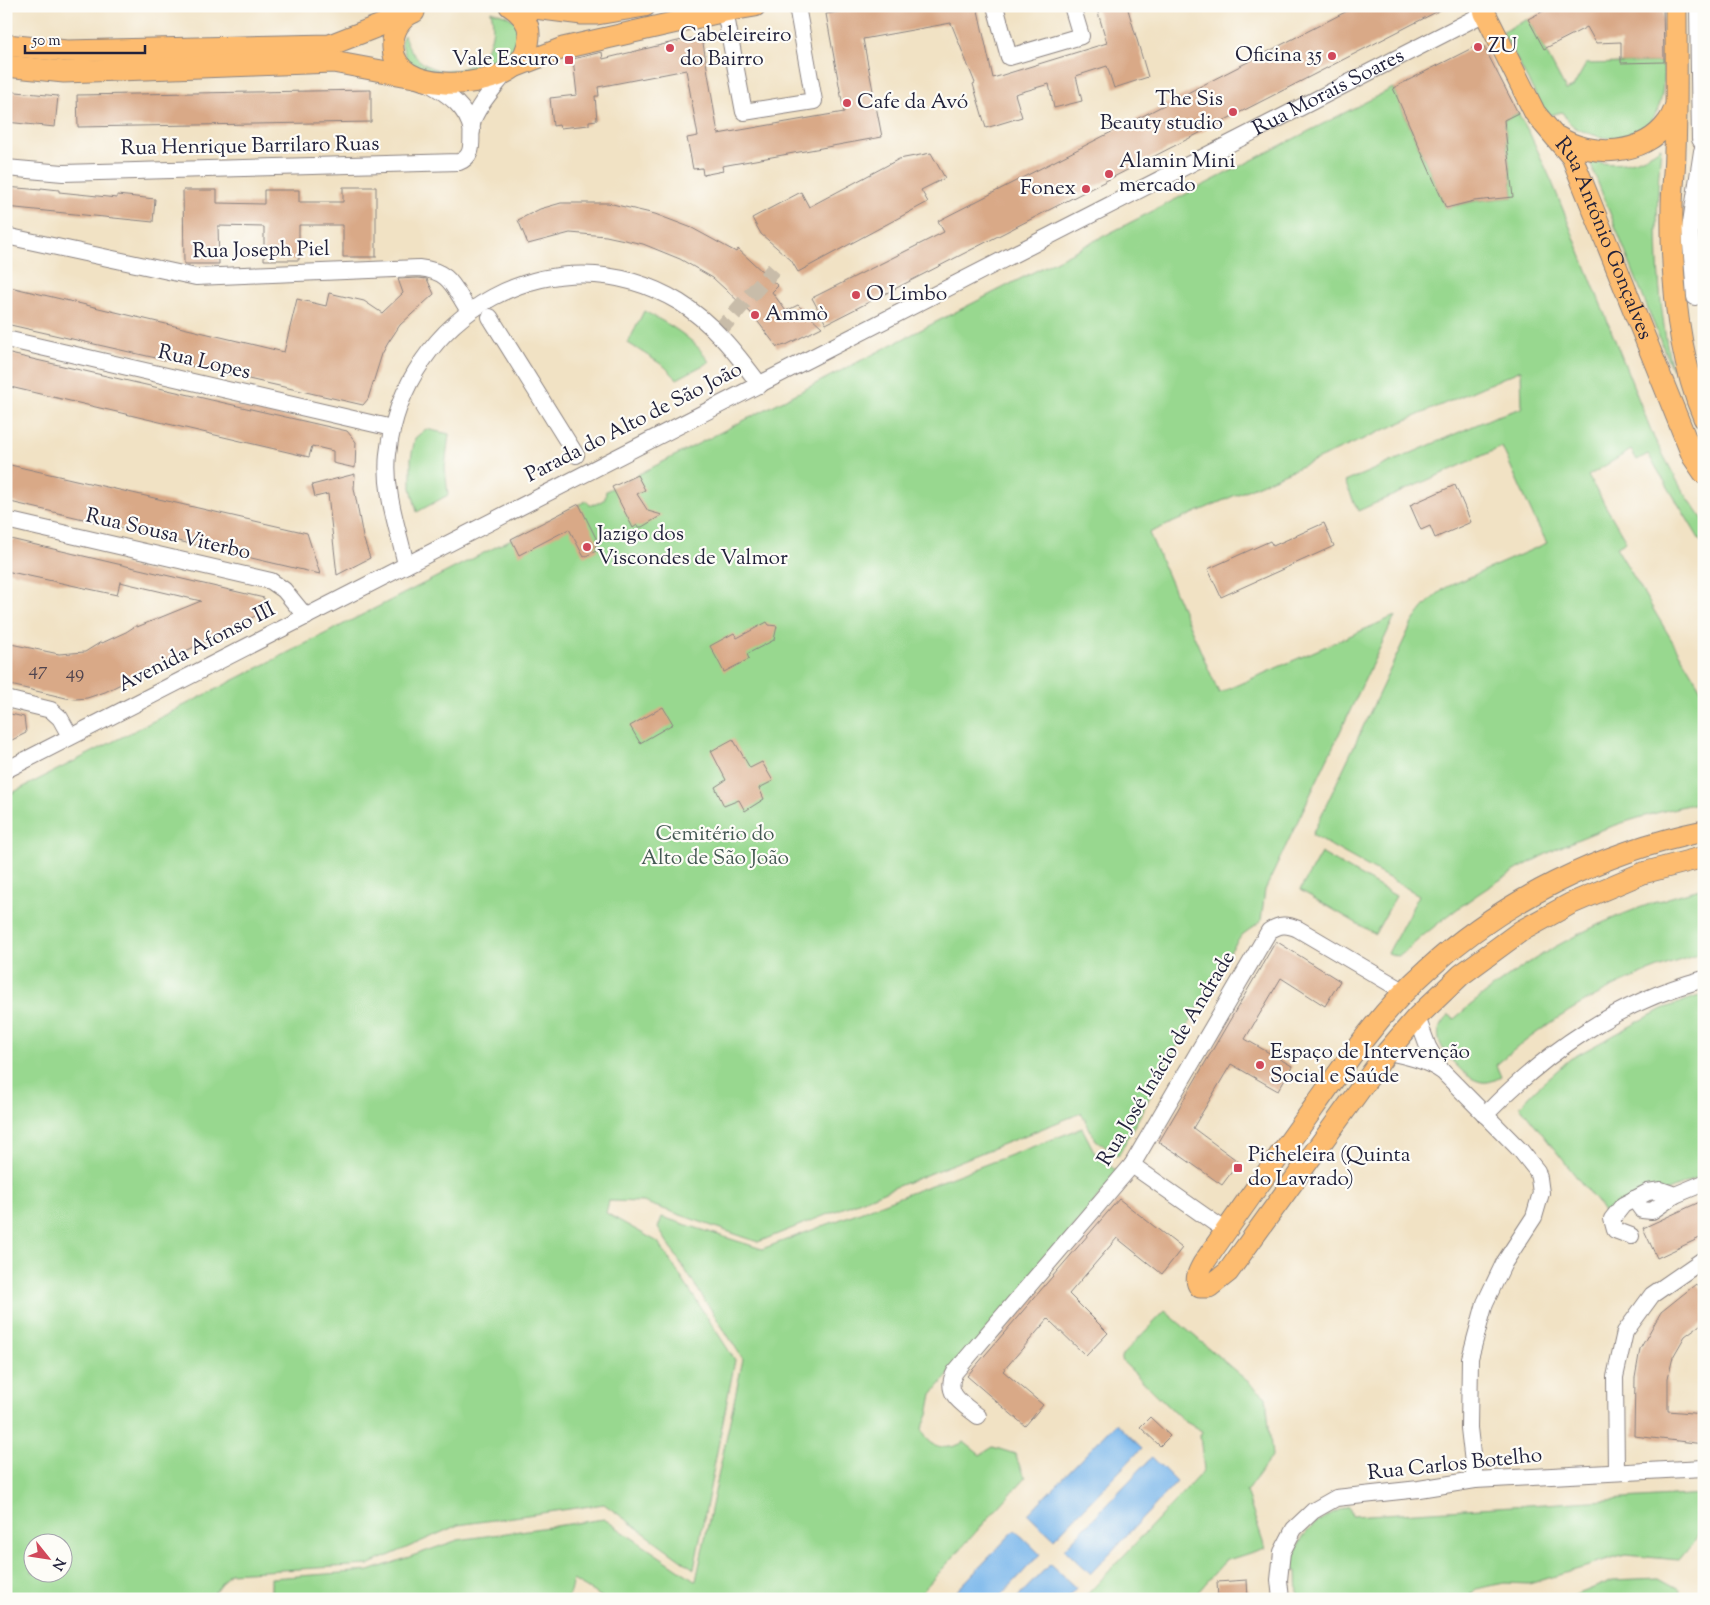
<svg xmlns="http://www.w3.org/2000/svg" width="1710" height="1605" font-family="'Sorts Mill Goudy',serif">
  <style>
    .green { fill: #98d88f; stroke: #5d7d65; fill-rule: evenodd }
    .water { fill: #78b6eb; stroke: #4d6c93 }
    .building { fill: #d9a987 }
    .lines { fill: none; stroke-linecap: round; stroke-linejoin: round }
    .minor-tunnel { stroke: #c8bca9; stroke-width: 16; stroke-dasharray: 16 8; stroke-linecap: butt }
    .minor-casing { stroke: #8a8280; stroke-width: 18 }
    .major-casing { stroke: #8a8280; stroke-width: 23 }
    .minor { stroke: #fff; stroke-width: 16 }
    .major { stroke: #fdbc6f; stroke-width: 21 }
    .poi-dot { fill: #d1495b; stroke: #fdfcf7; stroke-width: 2 }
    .labels { text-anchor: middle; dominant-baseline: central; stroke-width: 4.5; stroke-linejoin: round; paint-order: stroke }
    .number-label { font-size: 19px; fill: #50444e }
    .poi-label { font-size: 21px; fill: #22223b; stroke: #fdfcf7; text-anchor: start }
    .street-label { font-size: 21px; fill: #22223b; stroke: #fdfcf7 }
    .park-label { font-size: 21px; fill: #455954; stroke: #fdfcf7 }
  </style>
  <rect width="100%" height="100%" fill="#fdfcf7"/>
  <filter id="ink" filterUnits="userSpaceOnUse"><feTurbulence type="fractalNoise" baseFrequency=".02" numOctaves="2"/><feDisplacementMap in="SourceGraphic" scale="10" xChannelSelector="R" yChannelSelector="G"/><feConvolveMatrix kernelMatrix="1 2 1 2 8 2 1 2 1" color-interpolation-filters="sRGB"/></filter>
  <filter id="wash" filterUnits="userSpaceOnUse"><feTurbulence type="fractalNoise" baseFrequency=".0096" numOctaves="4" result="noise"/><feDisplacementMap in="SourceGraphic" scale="20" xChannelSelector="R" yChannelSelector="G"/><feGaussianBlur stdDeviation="1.12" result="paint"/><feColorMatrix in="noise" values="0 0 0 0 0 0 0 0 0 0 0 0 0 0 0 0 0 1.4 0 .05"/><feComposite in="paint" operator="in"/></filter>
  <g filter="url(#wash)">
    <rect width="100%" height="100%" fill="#f1e2c4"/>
    <path class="green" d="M491,11L505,15L517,22L522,41L509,58L484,70L456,75L419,68L407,61L401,41L404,35C422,96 506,73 491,11Z
      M1528,19L1566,90L1573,87L1586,64L1664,62C1663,78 1664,96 1657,111C1643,140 1615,143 1588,133C1582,131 1576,129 1571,124C1567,121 1565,116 1562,112L1547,116L1502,32Z
      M1393,88L1446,208L1475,201L1513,197L1504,120L1518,113L1530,134L1552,182L1654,438L1681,488L1704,521V541L1701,542L1648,454L1637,460L1631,450L1588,476L1626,541L1616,547L1704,694V801C1676,808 1649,814 1622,823C1540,849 1465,897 1401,955L1397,956L1388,953L1419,895L1312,835L1412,623C1422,608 1432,597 1447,587L1547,543L1534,518L1502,447L1358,511L1345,482L1494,417L1522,408L1521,370L1149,533L1219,693L1395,616L1265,890L1261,921L1242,935L1222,963L1118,1156L1096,1140L1081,1113L758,1242L643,1202L609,1201L606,1213L658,1242L735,1360L694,1569L604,1504L458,1525L368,1565L229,1573L210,1599H6V796L586,501L590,505L596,504L605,499L606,491ZM32,1542H62V1572H32Z
      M1661,147C1654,221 1656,298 1672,370L1589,160C1613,168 1641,163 1661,147Z
      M644,311C668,324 694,337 709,362L677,379L664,366L628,343Z
      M426,429L449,434L445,468L448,495L417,512L411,488V458L415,438Z
      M1321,853L1396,896L1375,934L1300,890Z
      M1704,888V953C1623,976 1560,1010 1496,1065L1501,1077C1495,1080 1489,1083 1482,1082C1471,1080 1464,1073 1456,1065C1441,1049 1429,1033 1449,1015L1454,1019C1529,954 1608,912 1704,888Z
      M1704,994V1176L1606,1214L1520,1106L1535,1090L1570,1059L1662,1009Z
      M1082,1128L1096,1155L1118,1172L1052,1255L932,1394L928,1415L922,1428C927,1448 947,1452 964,1442L980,1455L993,1447L1015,1454L1022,1472L1026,1477L915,1599H605L573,1580L568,1599H503L502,1594L484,1599H271V1578L369,1571L458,1540L604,1519L696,1581L743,1359L658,1228L662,1217L762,1249Z
      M1165,1311L1266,1397L1272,1456L1246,1492L1265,1548L1225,1561L1192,1599H1083L1204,1470L1200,1436L1202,1431L1184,1421L1122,1361V1355Z
      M1704,1494V1530L1679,1560L1625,1555L1529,1584L1504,1583L1476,1589L1467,1598L1298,1599L1297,1571L1292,1570C1297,1532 1316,1519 1349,1506L1352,1516Z
      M1659,1578L1679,1589L1682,1599H1566L1613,1580Z"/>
    <path class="water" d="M1116,1423L1142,1448L1054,1539L1028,1514Z
      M1152,1457L1177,1482L1090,1574L1064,1549Z
      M1015,1530L1040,1554L998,1599H949Z
      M1050,1564L1076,1588L1066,1599H1016Z"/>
    <g id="blocks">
      <path class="building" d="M876,6H977L993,78L1107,43L1096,6H1127L1148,77L1114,88L1107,66L1076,76L1082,101L1054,108L1049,84L1015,94L1022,117L986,128L973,84L975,83L951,23L863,39L882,137L722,166L723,171L703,175L702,168L693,169L687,138L698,136L686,70L598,87L599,96H595L597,120L589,121V125L560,128L559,125L553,126L550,98L577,95L573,59L602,52L603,59L682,40L702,37L718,134L844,112L826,14Z
        M1357,6H1448L826,324L812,298L944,232L938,221Z
        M1553,6H1663L1664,62L1621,63V42L1596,43L1587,27L1544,49L1528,19Z
        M1482,43L1518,113L1504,120L1513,197L1474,201L1446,208L1393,88Z
        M371,90V122L78,127L77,95Z
        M6,91L58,96L55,127L6,122Z
        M931,153L945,178L921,190L928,202L798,272L791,260L761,234L752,218L801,192L809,207L899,159Z
        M6,187L41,190V188L59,190V192L117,198V195L155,199L153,222L6,207Z
        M343,187H376V257H343V225H299V260H264V227L218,226L219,264H184L183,190H217V203L264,204V190H299V202H343Z
        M561,203H608L655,214L692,228L736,252L738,249L778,286L772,292L786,311L798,305L822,327L786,345L777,347L752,314L713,278L680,259L643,244L606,236L570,233L528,244L518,220L540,209Z
        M418,278L427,279L434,294L400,325L388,343L382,354L368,399L363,405L6,324V286L284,352L297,299L326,306L329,293L364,301L382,313L403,293L398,279Z
        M6,353L347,431L356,442L355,468L333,463V451L312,446L309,457L6,386Z
        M6,464L307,533L320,574L6,501Z
        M355,474L354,488L363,537L370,558L337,575L328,494L315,497L312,485Z
        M637,475L645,490L637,494L648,511L662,515L642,527H638L637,525L633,528L612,487Z
        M1455,485L1471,522L1435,538L1430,526L1421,530L1410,505Z
        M579,504L599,544L595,546L598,550L584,557L569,529L519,555L511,539Z
        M1324,523L1334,546L1221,597L1208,569L1270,541L1273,546Z
        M6,538L264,598L265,611L105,692L87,698L76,699L66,698L6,684V643L59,654L85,652L101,642L102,643L126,632L137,625V627L201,601L120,582L117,595L6,571Z
        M767,622L769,625L777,626L774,640L747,654L749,659L724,672L710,646L734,633L737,638Z
        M663,707L673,724L640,743L630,726Z
        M6,713L24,717L26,733L6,743Z
        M733,739L750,768L762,762L773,781L759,788L764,799L745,811L739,800L724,806L715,787L726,780L711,751Z
        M1276,941L1340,981L1325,1006L1281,978L1245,1039L1292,1066L1278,1091L1231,1064L1193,1128L1239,1162L1222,1185L1178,1154L1159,1142Z
        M1119,1199L1182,1248L1162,1274L1117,1238L1069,1294L1108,1333L1086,1356L1048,1319L1003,1371L1043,1405L1025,1426L967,1376Z
        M1704,1200V1236L1657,1258L1643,1228Z
        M1696,1284L1700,1289L1704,1286V1322L1685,1336L1673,1357L1668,1378V1411L1704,1414V1444L1634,1436L1635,1378L1640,1349L1661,1312Z
        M1150,1417L1170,1436L1160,1446L1140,1427Z
        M1247,1580L1248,1599H1218L1217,1582Z"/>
    </g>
  </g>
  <g filter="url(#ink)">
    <use href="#blocks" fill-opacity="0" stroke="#8a8280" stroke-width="1"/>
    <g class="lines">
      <path class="minor-tunnel" d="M718,332L774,269"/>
      <g class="minor-casing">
        <g id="minor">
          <path d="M995,6L1009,57L1081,36L1072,6"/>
          <path d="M1698,6L1700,139L1704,146"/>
          <path d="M725,11L744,112L814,101L797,6"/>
          <path d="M428,83C449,95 467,107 472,131"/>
          <path d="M6,168L63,173L459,162C478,155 468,136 473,120C479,103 496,86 507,71"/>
          <path d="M6,236L196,277L419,268C451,271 453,287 469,311"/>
          <path d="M1695,297L1690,229L1702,151L1704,149"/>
          <path d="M490,317L576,455"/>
          <path d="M6,339L392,428"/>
          <path d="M6,520L271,581L284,590L306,617"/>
          <path d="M406,565C398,528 384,492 388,454C404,314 554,227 679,302C713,323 736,353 760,385"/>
          <path d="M6,699L51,710L60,718L70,736"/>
          <path id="s1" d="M6,770L1485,13"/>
          <path d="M1417,1017L1428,1047L1441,1070"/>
          <path d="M1387,1052C1407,1056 1426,1060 1443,1072L1521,1151L1537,1171L1539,1178L1541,1193L1534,1217L1504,1263L1485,1303L1470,1358L1469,1428L1475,1480"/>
          <path d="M1485,1115C1548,1050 1616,1003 1704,979"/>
          <path d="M1132,1165L1226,1231"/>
          <path d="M1634,1199L1642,1210L1652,1211L1675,1195"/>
          <path d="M1631,1236L1615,1230L1612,1219L1623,1205L1648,1192L1661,1190L1675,1195L1704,1183"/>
          <path d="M978,1416C963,1404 943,1394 955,1372L1132,1165L1269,931C1280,924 1287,924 1298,929L1405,992"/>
          <path d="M1616,1472L1615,1377L1625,1332L1652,1295L1704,1259"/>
          <path d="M1281,1599L1279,1580L1282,1552L1294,1529L1313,1511L1336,1498L1419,1489L1475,1480L1704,1468"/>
        </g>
      </g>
      <g class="major-casing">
        <g id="major">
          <path d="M519,6L582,14H597L645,6"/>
          <path id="s2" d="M1483,6L1485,13L1535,113L1572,157L1693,457L1704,473"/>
          <path d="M1676,6C1676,54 1677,103 1675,151C1675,170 1672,189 1672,208C1671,277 1677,354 1704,418"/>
          <path d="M411,13C398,21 392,34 393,48C395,95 489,88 514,67C524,59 528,49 529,37C530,23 521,13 510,6"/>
          <path d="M6,45L67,51L330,45L414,12"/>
          <path d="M6,66L64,72L333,62L414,77"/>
          <path d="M514,67L563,48L725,11L755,6"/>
          <path d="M1558,137C1591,158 1644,156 1668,122C1671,118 1673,113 1675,108"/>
          <path d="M1704,831C1602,852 1503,900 1427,970C1381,1011 1345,1063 1310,1113C1274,1163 1238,1213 1203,1264C1199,1271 1194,1280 1200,1287H1209L1228,1272L1387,1052L1417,1017L1461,975L1521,931L1570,904L1643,873L1704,857"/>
        </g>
      </g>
      <use href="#minor" class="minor"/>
      <use href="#major" class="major"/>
    </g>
  </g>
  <g class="poi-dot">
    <circle cx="1478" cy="47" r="5"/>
    <circle cx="670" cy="48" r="5"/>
    <circle cx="1332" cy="56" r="5"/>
    <rect x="564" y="55" width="10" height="10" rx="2.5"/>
    <circle cx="847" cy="103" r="5"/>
    <circle cx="1233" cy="112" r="5"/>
    <circle cx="1109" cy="174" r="5"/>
    <circle cx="1086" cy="189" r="5"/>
    <circle cx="856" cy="295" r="5"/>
    <circle cx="755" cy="315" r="5"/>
    <circle cx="587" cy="547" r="5"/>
    <circle cx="1260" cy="1065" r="5"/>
    <rect x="1233" y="1163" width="10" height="10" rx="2.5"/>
  </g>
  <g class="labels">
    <g class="number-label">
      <text x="38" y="670">47</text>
      <text x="75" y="673">49</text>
    </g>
    <g class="poi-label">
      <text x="680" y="36">Cabeleireiro<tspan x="680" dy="24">do Bairro</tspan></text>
      <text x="1488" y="47">ZU</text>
      <text x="1322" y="56" text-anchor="end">Oficina 35</text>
      <text x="559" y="60" text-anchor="end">Vale Escuro</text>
      <text x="1223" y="100" text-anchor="end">The Sis<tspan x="1223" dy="24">Beauty studio</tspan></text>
      <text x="857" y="103">Cafe da Avó</text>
      <text x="1119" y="162">Alamin Mini<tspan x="1119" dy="24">mercado</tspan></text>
      <text x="1076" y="189" text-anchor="end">Fonex</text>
      <text x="866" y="295">O Limbo</text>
      <text x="765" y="315">Ammò</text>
      <text x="597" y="535">Jazigo dos<tspan x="597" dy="24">Viscondes de Valmor</tspan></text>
      <text x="1270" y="1053">Espaço de Intervenção<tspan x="1270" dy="24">Social e Saúde</tspan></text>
      <text x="1248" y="1156">Picheleira (Quinta<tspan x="1248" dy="24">do Lavrado)</tspan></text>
    </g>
    <g class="street-label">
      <text stroke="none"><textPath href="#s1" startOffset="1486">Rua Morais Soares</textPath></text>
      <text transform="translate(250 147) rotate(-1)">Rua Henrique Barrilaro Ruas</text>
      <text stroke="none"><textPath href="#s2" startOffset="264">Rua António Gonçalves</textPath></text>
      <text transform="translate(261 251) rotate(-1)">Rua Joseph Piel</text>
      <text transform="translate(204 363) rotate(13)">Rua Lopes</text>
      <text transform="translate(634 423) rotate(-27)">Parada do Alto de São João</text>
      <text transform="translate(168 535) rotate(13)">Rua Sousa Viterbo</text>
      <text transform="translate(197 648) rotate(-27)">Avenida Afonso III</text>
      <text transform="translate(1167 1059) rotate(-59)">Rua José Inácio de Andrade</text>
      <text transform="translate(1455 1465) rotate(-6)">Rua Carlos Botelho</text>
    </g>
    <g class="park-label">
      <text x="715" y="835">Cemitério do<tspan x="715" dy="24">Alto de São João</tspan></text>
    </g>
  </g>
  <rect width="1710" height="1605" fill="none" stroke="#fdfcf7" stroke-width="25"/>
  <g transform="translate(48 1558) rotate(120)"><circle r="24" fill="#fdfcf7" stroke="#a5a5ac"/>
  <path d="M0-4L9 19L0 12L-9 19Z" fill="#d1495b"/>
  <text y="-8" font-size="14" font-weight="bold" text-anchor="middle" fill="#22223b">N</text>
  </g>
  <path d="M25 45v8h120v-8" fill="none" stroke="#22223b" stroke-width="2.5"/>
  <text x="32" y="45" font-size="15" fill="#22223b" stroke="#fdfcf7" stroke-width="4" paint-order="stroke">50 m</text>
</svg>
